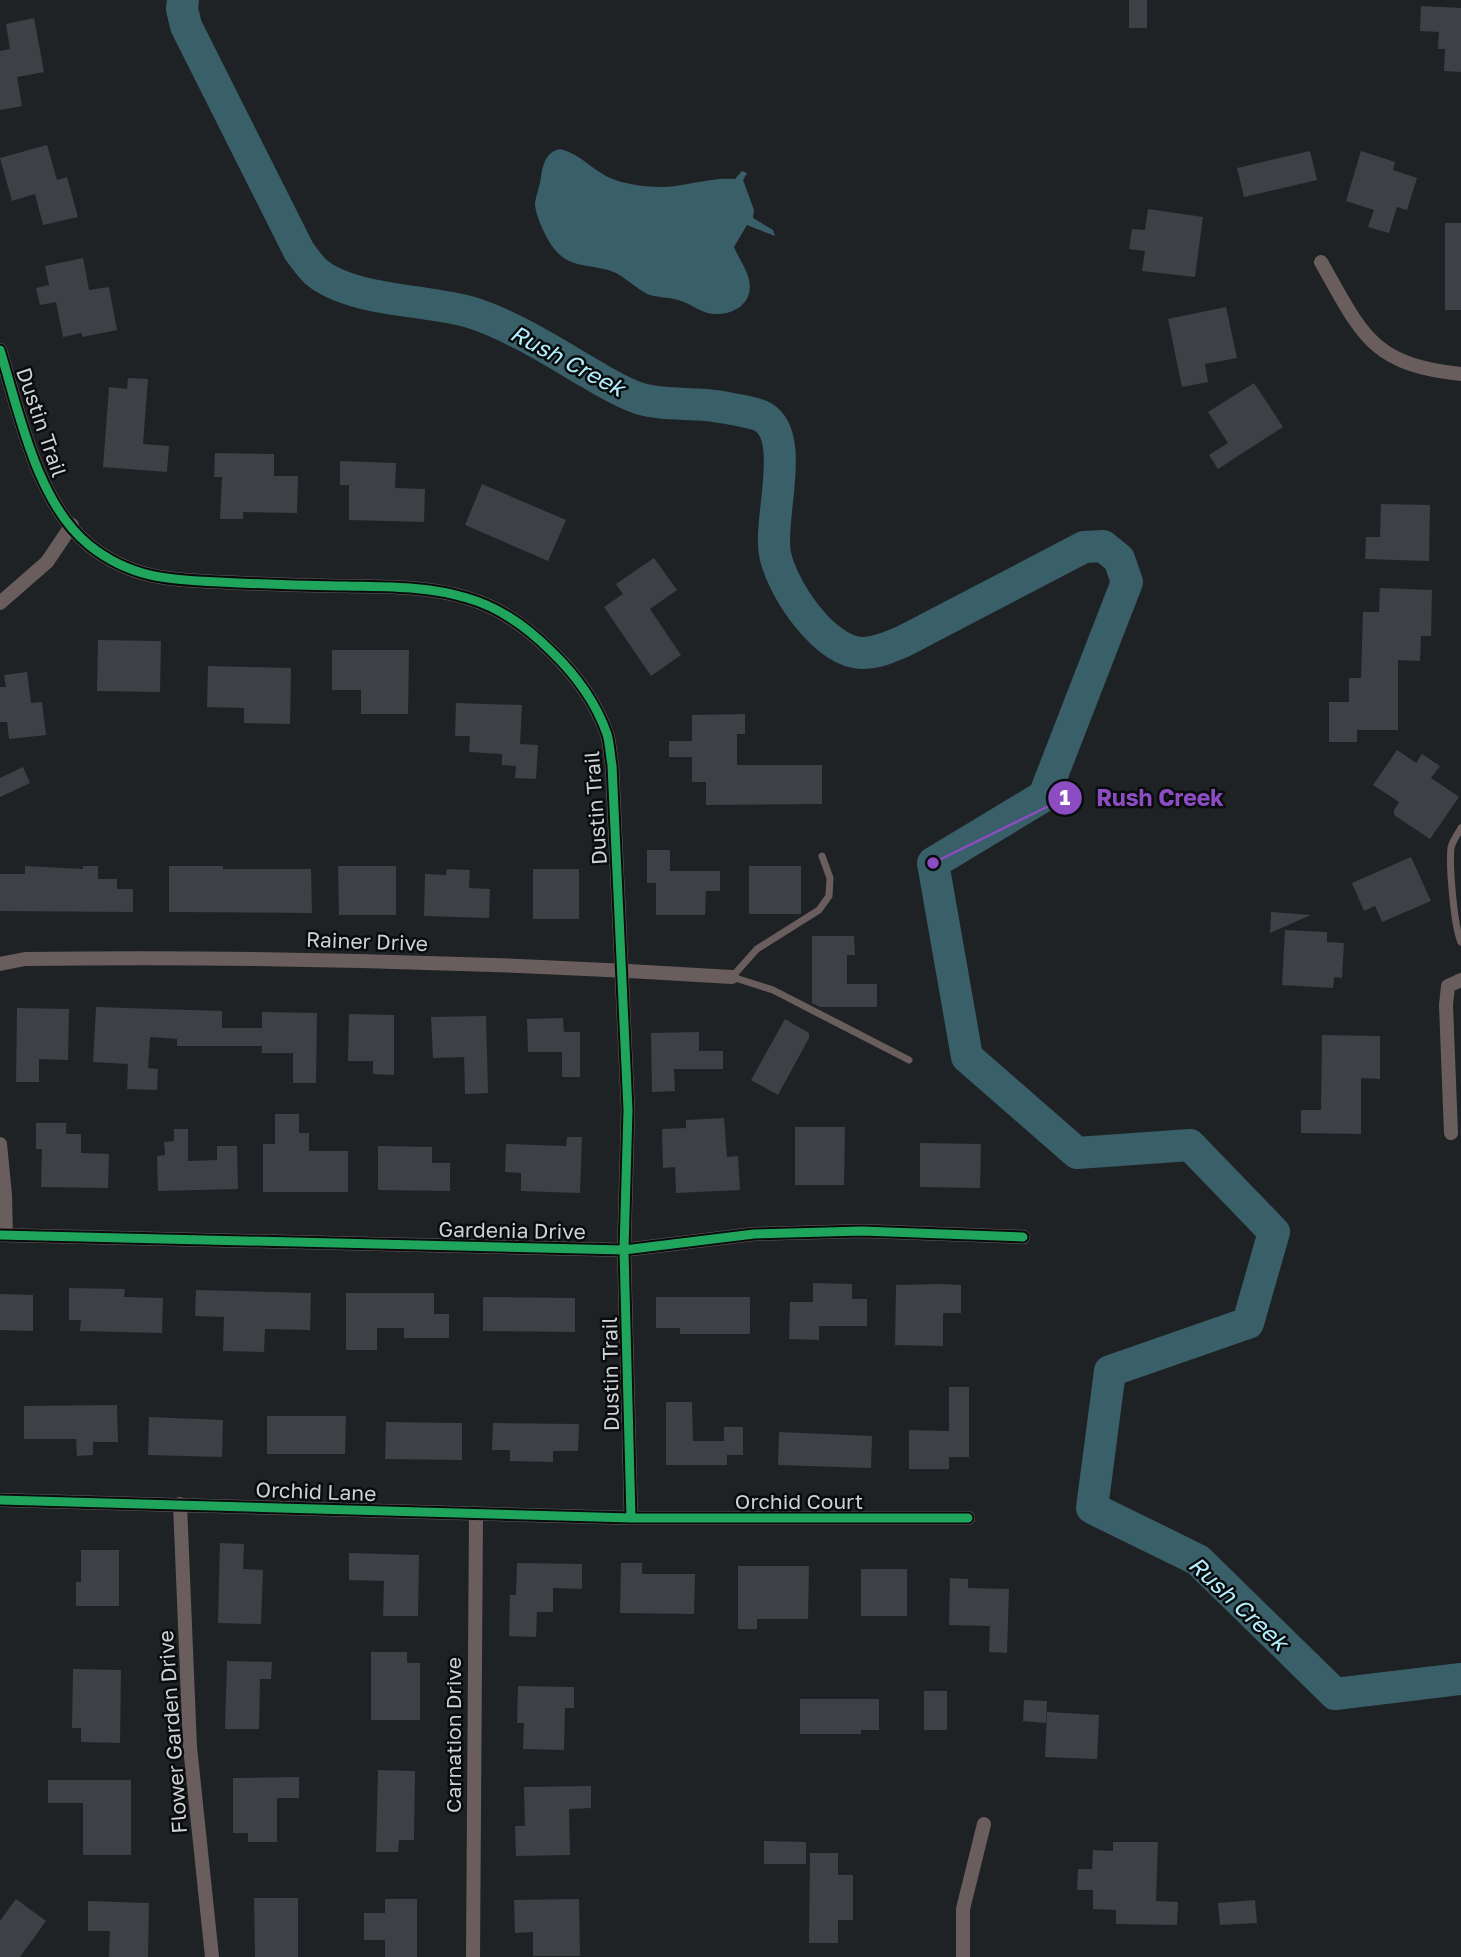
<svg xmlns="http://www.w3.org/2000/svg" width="1461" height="1957" font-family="'Golos Text',sans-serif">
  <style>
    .water { fill: #395f68 }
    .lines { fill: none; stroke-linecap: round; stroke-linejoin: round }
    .river { stroke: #395f68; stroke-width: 32 }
    .building { fill: #3f3f46 }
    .lane { stroke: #695e5d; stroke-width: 7 }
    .street { stroke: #695e5d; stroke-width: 14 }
    .cycleway-casing { stroke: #090b0d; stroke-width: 13 }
    .cycleway { stroke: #20a55d; stroke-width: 9 }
    .labels { text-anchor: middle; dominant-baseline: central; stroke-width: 5; stroke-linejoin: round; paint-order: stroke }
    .street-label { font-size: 21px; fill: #cfd2d5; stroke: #090b0d }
    .water-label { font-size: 23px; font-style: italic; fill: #b3eefd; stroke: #090b0d }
    .leader { fill: none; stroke: #8c4dc3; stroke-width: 2.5 }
    .callout-dot { fill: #8c4dc3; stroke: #090b0d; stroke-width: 2.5 }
    .mark-label { font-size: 21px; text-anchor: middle; font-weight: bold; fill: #fff }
    .callout-label { font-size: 23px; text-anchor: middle; font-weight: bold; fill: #8c4dc3; stroke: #090b0d; stroke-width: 5; stroke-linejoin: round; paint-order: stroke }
  </style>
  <rect width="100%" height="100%" fill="#1f2224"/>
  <path class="water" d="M560,149C587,156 595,177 626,183C639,186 652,187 664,187C688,186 710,177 735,179L742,171L747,173L743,180L754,210L753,218L773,230L775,236L747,225L734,247C738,257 747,269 749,280C754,303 734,315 713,314C701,313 690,303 678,300C668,297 658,298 647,294C636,288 627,279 616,273C597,264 572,269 557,252C548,243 535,216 535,203C536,195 540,186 541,177C543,164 546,152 560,149Z"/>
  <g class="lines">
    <path class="river" d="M183,0L182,9L186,26L299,251C304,258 310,266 316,272C352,302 428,299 473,313C515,327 553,352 591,374C606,383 621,392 638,398C660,405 683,403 706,405C717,406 727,408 738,410C746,412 756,413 763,417C797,437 768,520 775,554C782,589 824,651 861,653C875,654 889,647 902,642L1084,547L1103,546L1119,559L1127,582L1044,796L933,863L967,1057L1077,1153L1190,1145L1274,1232L1248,1323L1110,1371L1092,1508L1198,1560L1335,1694L1461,1679"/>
  </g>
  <path class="building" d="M1129,0H1147V28H1129Z
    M1421,6L1461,8V72L1444,71L1445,49H1438L1439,32L1420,31Z
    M34,18L44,72L17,77L22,106L0,110V51L10,49L6,24Z
    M47,145L57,180L67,177L78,217L43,225L35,194L12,201L0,158Z
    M1310,151L1317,180L1244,197L1237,168Z
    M1361,151L1395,162L1393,170L1417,178L1407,210L1397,207L1389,233L1368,227L1374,210L1346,201Z
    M1148,209L1203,217L1195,277L1142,271L1145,251L1129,249L1132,229L1145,230Z
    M1445,223H1461V310H1445Z
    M83,258L89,290L109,287L117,330L82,337V333L63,337L56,302L40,305L36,288L49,285L45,266Z
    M1226,307L1237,358L1205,364L1208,382L1182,387L1168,319Z
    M128,378L148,379L143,444L169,446L167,472L103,467L109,387L127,389Z
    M1254,383L1283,427L1218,469L1209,455L1228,443L1208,412Z
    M215,453L274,454V476H298L297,513L243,512V519H220L222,477H214Z
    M340,461L396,463L395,488L425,489L424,522L349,520V485H340Z
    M482,484L566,520L548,561L465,525Z
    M1381,504L1430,505L1429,561L1365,559L1366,537H1380Z
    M654,558L677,590L650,609L681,655L651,676L604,607L623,594L616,584Z
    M1380,588L1432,590L1431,636H1421L1420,661L1398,660V730H1357V742H1329V702H1349V678H1361L1363,612H1379Z
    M98,640L161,641L160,692L97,691Z
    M332,650H409L408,714H361V690H332Z
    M208,666L291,668L290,724L244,723V708L207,707Z
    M27,672L31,703L42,702L46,735L9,739L7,722H0V687H6L4,675Z
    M456,703L522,705L520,744L538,745L536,779L515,778L516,766L502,765V754L469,752L470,736H455Z
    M745,714V734H737V765H822V804L706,805V782H692V757H669V741H692V715Z
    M1397,750L1416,763L1422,754L1440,766L1431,778L1459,797L1430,839L1394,815V810L1399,802L1373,785Z
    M23,767L30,783L0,797V778Z
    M647,850H670V871H720V891H706L705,915H656V883H647Z
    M1411,857L1431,901L1382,922L1375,906L1364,911L1352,883Z
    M25,866L83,869V866H98V879H117V889H133V912L0,911V874H25Z
    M169,866H223V869H311L312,913L169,912Z
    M338,866H396V915H339Z
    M749,866H801V914H749Z
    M447,869L470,870L469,888L490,889L489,918L424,916L425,874L446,875Z
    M533,869H579V919H533Z
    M1271,912L1311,915L1270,933Z
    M1285,930L1327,932V942L1344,943L1342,978L1334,977L1333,988L1282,985Z
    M812,936H854L855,955H847V984H877V1007H820L812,1003Z
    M96,1007L222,1011V1028H262V1012L317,1013L316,1083H293V1053H262V1046H177V1039L150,1037L148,1068L158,1069L157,1090L127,1089L128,1064L93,1062Z
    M17,1008L69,1009L68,1060L39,1059V1082H16Z
    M349,1014L394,1015V1075L373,1074V1061H348Z
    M486,1016L488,1093L465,1094L464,1057L433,1058L431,1017Z
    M563,1018L564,1032H580V1077H562V1052H528L527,1019Z
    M785,1019L809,1033V1038L778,1095L751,1080Z
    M699,1032V1051H723V1069H674L675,1091L652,1092L651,1033Z
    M1322,1035L1380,1036V1079L1361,1078V1134L1301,1133V1110H1321Z
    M275,1114H299V1133H309V1151H348V1192H263V1144H275Z
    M724,1118L727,1157L738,1156L740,1190L676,1193L675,1167L663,1168L662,1129L686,1128V1120Z
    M36,1123H66V1134H81V1153L109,1154L108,1188L41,1187L42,1149H36Z
    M795,1127H845L844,1185H795Z
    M174,1129H188V1161L217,1160V1146H237L238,1189L158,1191L157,1156L165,1155L164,1142L174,1141Z
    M567,1137H582L580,1193L521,1191V1173L505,1172L506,1144L566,1146Z
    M920,1143L981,1144L980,1188L920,1187Z
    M378,1146L432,1147V1163H450V1191L378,1190Z
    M813,1283L852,1284V1299H867V1326H819V1340L789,1339L790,1302H813Z
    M941,1284L961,1285V1313H943V1346L895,1345L896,1285Z
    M69,1288L125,1289L124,1297L163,1298L162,1333L80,1331L81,1320H69Z
    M196,1290L311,1293L310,1330L265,1329L264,1352L223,1351L224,1317L195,1316Z
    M346,1293H434V1314H449V1338H404V1328H377V1350H346Z
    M0,1294L33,1295V1331L0,1330Z
    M483,1297L575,1298V1332L483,1331Z
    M656,1297H750V1334H680V1328H656Z
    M949,1387H969V1457H949V1469H909V1430L949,1431Z
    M666,1402H692L693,1441H724V1427H743V1455H727V1465H666Z
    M117,1405L118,1442H93V1455L77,1456L76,1439H24V1406Z
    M267,1416H346L345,1454H267Z
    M149,1417L223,1420L222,1457L148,1455Z
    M386,1422L462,1423V1460L385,1459Z
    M493,1423L579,1424L578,1451H553V1462L510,1461V1450H492Z
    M779,1432L872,1436L871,1468L778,1465Z
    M220,1543L244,1544L243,1569L263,1570L261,1624L218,1623Z
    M81,1550H119V1606H76V1582H81Z
    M349,1553L419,1555L418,1616H383L384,1581L349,1580Z
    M517,1563L582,1564V1589L553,1588V1612H537L536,1637L509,1636L510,1595H516Z
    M621,1563H642V1574H695L694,1614L620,1613Z
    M738,1566H809L808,1619H757V1629H738Z
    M861,1569H907V1616H861Z
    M950,1578L968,1579V1588L1009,1589L1007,1653L989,1652L990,1626L949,1625Z
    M371,1652H407V1663H420V1720H371Z
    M227,1661L272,1662L271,1679H260L259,1729H225Z
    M73,1669L121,1670L120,1743L81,1742V1728H72Z
    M518,1686L574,1687V1708H565L564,1750L523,1749L524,1723H517Z
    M924,1691H947V1730H924Z
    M800,1699H879V1730H861V1734H800Z
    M1024,1700L1047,1701L1046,1723L1023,1721Z
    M1047,1712L1099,1715L1097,1759L1045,1757Z
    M378,1770L415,1771L414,1840H399L398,1852H376Z
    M299,1777V1798H277V1842H248V1833H233V1778Z
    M48,1780H131V1855H83V1803H48Z
    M591,1786V1808L569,1809L570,1855L516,1856L515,1826H525L524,1787Z
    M764,1841L806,1842V1864H764Z
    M1113,1842H1158L1156,1901L1178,1902L1177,1925L1116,1924V1910L1093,1909V1890H1077L1078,1869H1092L1093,1850L1113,1851Z
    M810,1853H838V1875H853V1920H838V1943H809Z
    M254,1898H298V1957H255Z
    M16,1899L46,1921L20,1957H0V1921Z
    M385,1899H417V1957H385V1940H364V1913H385Z
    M579,1899L580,1956H533V1932L515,1933L514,1900Z
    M1255,1900L1257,1923L1220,1925L1218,1903Z
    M88,1901L149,1903L148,1957H109L110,1931H88Z"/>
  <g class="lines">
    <path class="lane" d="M1461,828C1458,834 1452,841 1451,848C1449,865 1454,927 1461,942
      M822,856L830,878L829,896L819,910L757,949L732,977L773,990L909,1060"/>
    <path class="street" d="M1321,262C1362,334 1371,365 1461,374
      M0,350C19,412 37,503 89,545C130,578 169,580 219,582C261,584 303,586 346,586C386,587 428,586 467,598C499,607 528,628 551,651C575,674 596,703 607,734C610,744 610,755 612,765L628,1110L624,1250L631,1518
      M0,603L47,562L72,525
      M0,964L25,959C261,956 497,962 732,977
      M1451,1133L1446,1005L1448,986L1461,980
      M0,1144L5,1195L6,1235
      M0,1235L624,1250L754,1234L862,1231L1023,1237
      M0,1500L631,1518H968
      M180,1504L190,1747L212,1957
      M473,1957L476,1514
      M963,1957V1909L984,1824"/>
    <g class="cycleway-casing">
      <path id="cycleway" d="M0,350C19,412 37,503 89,545C130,578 169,580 219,582C261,584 303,586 346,586C386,587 428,586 467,598C499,607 528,628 551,651C575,674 596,703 607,734C610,744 610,755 612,765L628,1110L624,1250L631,1518
        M0,1235L624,1250L754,1234L862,1231L1023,1237
        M0,1500L631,1518H968"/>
    </g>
    <use href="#cycleway" class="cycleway"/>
  </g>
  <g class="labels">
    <g class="street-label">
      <text transform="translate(42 422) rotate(71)">Dustin Trail</text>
      <text transform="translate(595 808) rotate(-94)">Dustin Trail</text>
      <text transform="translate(367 941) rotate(2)">Rainer Drive</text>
      <text transform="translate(512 1230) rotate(1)">Gardenia Drive</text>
      <text transform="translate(610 1374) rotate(-91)">Dustin Trail</text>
      <text transform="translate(316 1491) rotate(2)">Orchid Lane</text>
      <text x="799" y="1501">Orchid Court</text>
      <text transform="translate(172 1732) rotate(-94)">Flower Garden Drive</text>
      <text transform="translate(453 1735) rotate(-90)">Carnation Drive</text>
    </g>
    <g class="water-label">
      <text transform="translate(568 360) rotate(28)">Rush Creek</text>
      <text transform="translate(1239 1603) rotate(43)">Rush Creek</text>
    </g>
  </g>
  <path class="leader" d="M933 863L1065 798"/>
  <g class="callout-dot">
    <circle cx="933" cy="863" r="7"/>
    <circle cx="1065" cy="798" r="18"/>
  </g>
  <g class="mark-label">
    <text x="1065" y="805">1</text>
  </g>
  <g class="callout-label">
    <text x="1160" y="806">Rush Creek</text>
  </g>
</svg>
